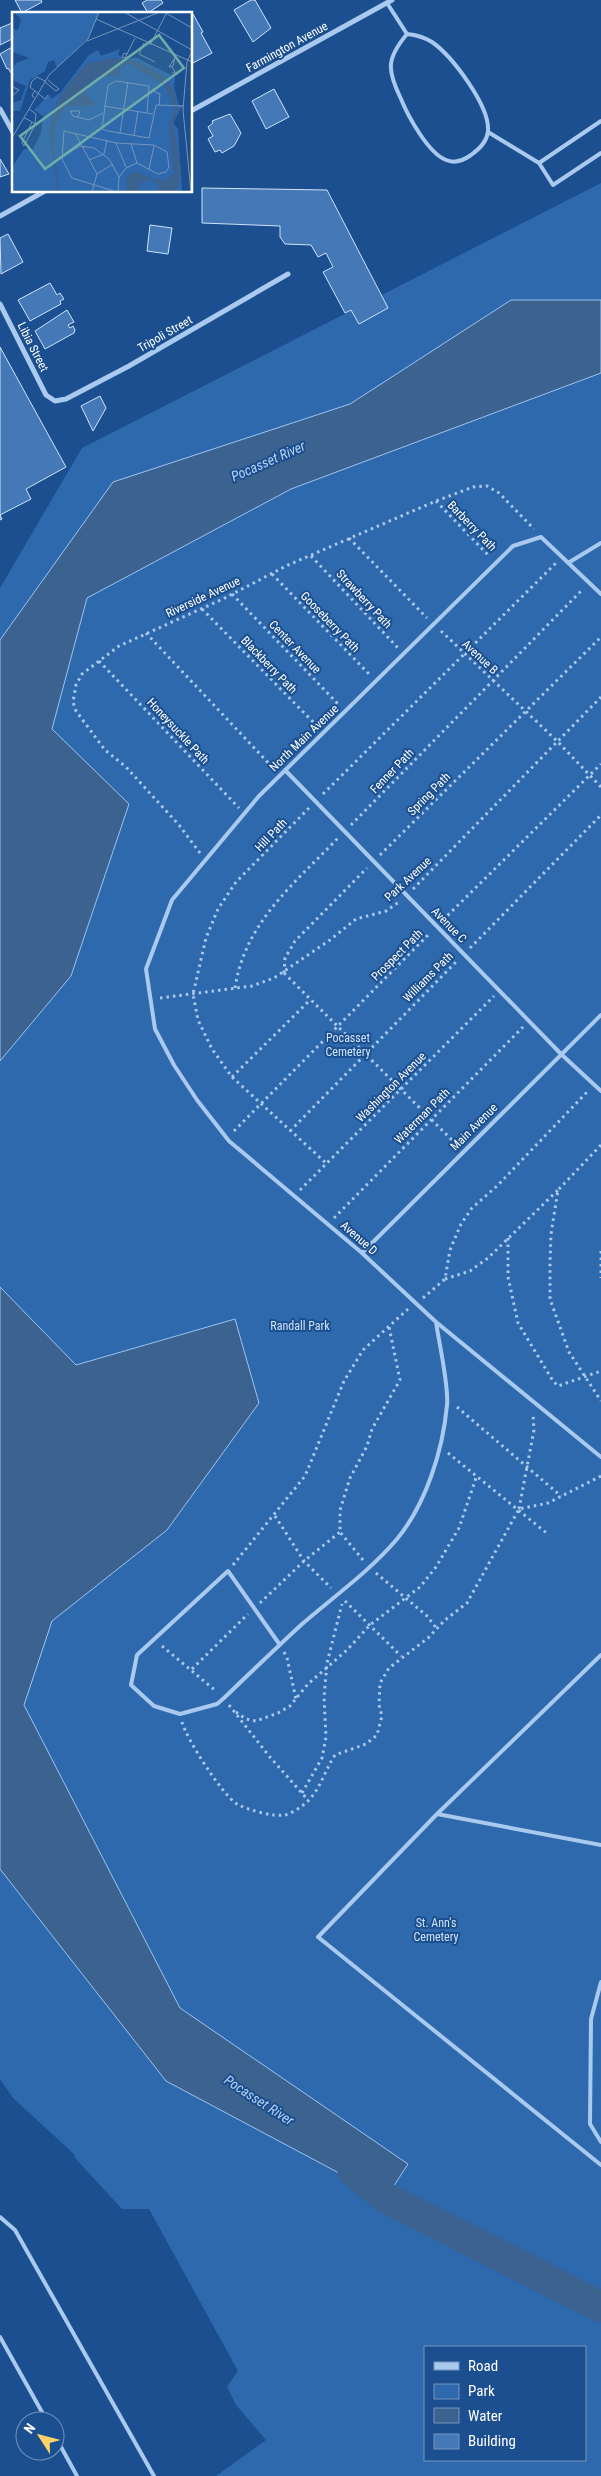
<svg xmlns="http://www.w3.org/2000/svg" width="601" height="2476" font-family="'Roboto Condensed',sans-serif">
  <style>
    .green { fill: #2e69ad; fill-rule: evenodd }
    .water { fill: #3c6290; stroke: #9cc4f0 }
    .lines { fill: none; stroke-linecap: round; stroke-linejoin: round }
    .river { stroke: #3c6290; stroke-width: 31 }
    .building { fill: #4478b7; stroke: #cfe3fa }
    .path { stroke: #a9c9ee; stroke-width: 3; stroke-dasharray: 2.5 4; stroke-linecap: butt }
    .lane { stroke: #a9c9ee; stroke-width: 4 }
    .street { stroke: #a9c9ee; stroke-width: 5 }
    .labels { text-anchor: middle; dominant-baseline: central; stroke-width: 4; stroke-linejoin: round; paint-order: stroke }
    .street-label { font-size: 12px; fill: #fff; stroke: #1b4f8f }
    .park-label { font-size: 12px; fill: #cfe3fa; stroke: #1b4f8f }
    .water-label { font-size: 14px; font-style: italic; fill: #b5d3f5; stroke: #1b4f8f }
    .inset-river { fill: none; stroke: #3c6290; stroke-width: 2.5 }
    .inset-road { fill: none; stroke: #7695bc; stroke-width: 1 }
    .view { fill: #6fada8; fill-opacity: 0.15; stroke: #6fada8; stroke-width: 2.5 }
    .inset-edge { fill: none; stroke: #fff; stroke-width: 2.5 }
  </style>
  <rect width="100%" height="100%" fill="#1b4f8f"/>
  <path class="green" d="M601,183V2476H216L266,2440L236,2405L227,2387L238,2371L149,2209H122L75,2158V2155L13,2098L0,2079V588L82,448ZM425,2347H585V2460H425Z"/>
  <path class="water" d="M511,300H601V373L291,489L87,598L52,729L129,804L71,976L0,1061V640L113,482L350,404Z
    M0,1287L76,1365L235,1319L259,1403L167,1530L52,1621L24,1705L180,2008L408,2164L386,2198L166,2081L0,1869Z"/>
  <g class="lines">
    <path class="river" d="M353,2171L386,2198L601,2307"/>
  </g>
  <path class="building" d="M15,0H41L42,2L22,13Z
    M147,0H161L163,3L148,13L142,3Z
    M251,0H255L271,28L253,42L234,10Z
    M191,14H193L203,32L201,33L212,53L191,64Z
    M12,23L14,38L0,45V28Z
    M14,46V72L11,73L8,68L7,69L0,54Z
    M274,89L289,117L266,129L252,101Z
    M230,114L241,133L234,146L222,153L220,150L215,152L208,139L213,136L208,127L213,123L212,121Z
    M0,159L9,174L0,177Z
    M202,188L327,190L388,308L359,324L351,310L345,313L323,272L333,267L326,253L318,257L311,245L285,244L280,237V226L202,223Z
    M150,225L172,228L168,254L147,251Z
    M8,234L23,262L1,274L0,238Z
    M50,283L57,295L60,293L64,299L60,301L61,304L30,321L18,300Z
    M67,310L74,322L68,325L70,328L73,326L75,330L74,333L45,349L35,331Z
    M0,347L66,467L26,489L31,499L0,515L2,519L0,520Z
    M100,396L106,408L93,431L81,406Z"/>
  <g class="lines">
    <path class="path" d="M436,501L489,556
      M349,538L427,618
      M311,556L398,648
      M272,574L369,674
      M232,594L338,704
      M202,609L316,725
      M441,631L557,741L601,787
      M146,633L274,769
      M99,661L239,808
      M323,794L556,563
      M309,808L236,882L218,909L206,938L193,994L198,1020L212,1049L232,1077L327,1164
      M351,825L583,589
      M200,853L179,825L126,767L105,750L76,711L73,702L76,685L82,674L119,646L223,599L288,565L436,501L473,487L487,486L499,493L534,529
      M380,855L601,637
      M413,889L601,697
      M443,920L601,764
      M470,948L601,815
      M284,973L285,958L295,941L367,868
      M284,973L457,1145
      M235,988C245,922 294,884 338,838
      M160,998L252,986L274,978L330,940L356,919L386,911L399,902
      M232,1077L310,1000
      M234,1131L430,933
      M290,1131L457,961
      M601,1145L558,1190L551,1234L550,1262V1299L569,1352L601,1401
      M300,1190L494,996
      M334,1218L523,1027
      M508,1238V1277L518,1323L553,1381L558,1386L601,1371
      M601,1251V1278
      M445,1279L470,1271L488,1258L558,1190
      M423,1298L445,1279L450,1250L461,1224L472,1208L497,1186L588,1091
      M457,1407L561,1496
      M448,1453L549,1535
      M519,1509L534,1430L533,1414
      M275,1516L304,1561L331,1588
      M363,1560L340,1532V1510L350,1478L367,1446L372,1429L400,1380L389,1327
      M233,1565L305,1476L344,1381L363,1350L408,1309
      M376,1573L427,1616L437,1629
      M345,1601L401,1656
      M260,1603L304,1561L340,1532
      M162,1646L216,1691
      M284,1652L287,1658L296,1699
      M192,1669L248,1614
      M229,1705L269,1756L308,1800
      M236,1712L246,1719L256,1721L278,1713L290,1706L308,1684L347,1650L370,1625L420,1587L436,1567L459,1528L477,1475
      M182,1722C186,1738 223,1796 237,1804C247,1810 274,1817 285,1815C290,1814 298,1809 302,1806C320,1793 323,1773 335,1755L366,1744L377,1735L382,1716L379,1705L380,1683L389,1668L428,1638L445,1620L467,1603L519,1509L548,1503L601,1476
      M302,1793L322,1758L326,1737L324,1697L327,1663L342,1604"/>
    <path class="lane" d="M387,3L407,34C417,35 424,37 432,42C452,56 490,106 488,131C487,142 479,149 471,155C464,160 455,164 446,160C428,153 408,116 401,99C387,70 386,59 407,34
      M488,132L539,163L553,185L601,153
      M539,163L601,121
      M568,563L601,543
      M601,594L541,537L513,546L259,796L172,900L146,969L155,1029L174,1065L197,1100L229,1141L362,1253L436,1322L601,1457
      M285,770L561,1054L601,1091
      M362,1253L601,1015
      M280,1645L228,1571L137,1655L131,1685L154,1706L180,1714L217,1704L224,1698C249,1674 275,1649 301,1625C333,1597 369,1572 397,1539C426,1504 443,1450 447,1405C449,1386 439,1343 436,1322
      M601,1655L437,1814L318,1937L601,2165
      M437,1814L601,1845
      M601,1982L591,2019L590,2124L601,2142
      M0,2217L15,2230L154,2476
      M0,2337L47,2421
      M55,2436L77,2476"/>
    <path class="street" d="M0,109L14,134
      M191,111L392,0
      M0,216L45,191
      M0,304L46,395L55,401L66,399L129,366L288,274"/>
  </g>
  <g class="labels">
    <g class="street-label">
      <text transform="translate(287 47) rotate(-29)">Farmington Avenue</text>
      <text transform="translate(165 334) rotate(-30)">Tripoli Street</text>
      <text transform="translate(33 347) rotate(63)">Libia Street</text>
      <text transform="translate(472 526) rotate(46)">Barberry Path</text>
      <text transform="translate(203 597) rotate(-25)">Riverside Avenue</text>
      <text transform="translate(364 599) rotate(47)">Strawberry Path</text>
      <text transform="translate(330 622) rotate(46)">Gooseberry Path</text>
      <text transform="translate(295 647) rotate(46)">Center Avenue</text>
      <text transform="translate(480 657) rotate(43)">Avenue B</text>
      <text transform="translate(269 665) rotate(46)">Blackberry Path</text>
      <text transform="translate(178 731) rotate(47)">Honeysuckle Path</text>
      <text transform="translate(304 738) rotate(-44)">North Main Avenue</text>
      <text transform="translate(392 771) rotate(-46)">Fenner Path</text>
      <text transform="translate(429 794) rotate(-45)">Spring Path</text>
      <text transform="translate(271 835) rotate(-46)">Hill Path</text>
      <text transform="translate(408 879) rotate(-43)">Park Avenue</text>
      <text transform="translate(449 925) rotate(46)">Avenue C</text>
      <text transform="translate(397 955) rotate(-45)">Prospect Path</text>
      <text transform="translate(428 977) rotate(-45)">Williams Path</text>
      <text transform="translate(391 1087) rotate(-45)">Washington Avenue</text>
      <text transform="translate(422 1116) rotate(-45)">Waterman Path</text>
      <text transform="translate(474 1127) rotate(-45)">Main Avenue</text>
      <text transform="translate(359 1238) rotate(41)">Avenue D</text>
    </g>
    <g class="park-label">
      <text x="348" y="1038">Pocasset<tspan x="348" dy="14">Cemetery</tspan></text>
      <text x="300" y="1326">Randall Park</text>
      <text x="436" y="1923">St. Ann's<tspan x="436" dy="14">Cemetery</tspan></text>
    </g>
    <g class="water-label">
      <text transform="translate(268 461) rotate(-24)">Pocasset River</text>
      <text transform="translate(259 2100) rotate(33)">Pocasset River</text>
    </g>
  </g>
  <g transform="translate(12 12)">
    <rect width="180" height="180" fill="#1b4f8f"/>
    <path d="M2,0H88L76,26L45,56L42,48L36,50L33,59L18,68L8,99H0V91L9,88L14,74L0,68V59L4,51L17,46L0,40V17L6,18L9,7ZM108,37L106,43L113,47L125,46L163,65L162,76L167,93H171L161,111L166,117L170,180H0L1,154L12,137H21L29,121L31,104L22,98L38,82L39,87L48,81L77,43L86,38L89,44Z" fill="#2e69ad"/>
    <path d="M100,46L125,49L151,64L162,79L167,98L161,111L169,158L165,180H144L147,172L138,168L128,171L126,180H114V167L119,161L125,160L142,167L153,168L162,161L156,114L163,98L152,73L117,52L108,55L107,63L85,66L75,73L74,83L83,90L79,94H53L42,115V134H40L37,117L45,89L53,77L74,52Z" fill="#3c6290"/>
    <path class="inset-river" d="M40,130L46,176L43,180"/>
    <path class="inset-road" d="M112,0L180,38M152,0L180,16M84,7L180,50M75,29L148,0M132,31L127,42L143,50M138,33L155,0M112,41L115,42L113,46L110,45ZM115,42L123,26M162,47L157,55L161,54L163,45M160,55L165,63L160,60M33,70L44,79L47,77L36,68M139,78L148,82L147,93M23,79L18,75L20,69L25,65L33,69M0,84L7,78L1,75M22,86L20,83L23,79L33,87L36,83M92,94L141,102M17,97L24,102L23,112M135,101L137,74L104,69L96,73L90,117L96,119L137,126L144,93L171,94M66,105L68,99H58L61,104L77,108L91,101M12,106L15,107L20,110L22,111L23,113L12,134L10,131L20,110M63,121L85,162M108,121L116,70M122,124L126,99M0,126L37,63L76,27L87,0M104,131L114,155M46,148L68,134L82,136L97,147L107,165M77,148L92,142L95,128M137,157L142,134M80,180L85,162L101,152M105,180L60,166L50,147L52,119L104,131L142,133L155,140L157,155L154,160L146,162L125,151M106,180L107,165L114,156L125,151L119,132M179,180L171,98L175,50L180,39"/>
    <path class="view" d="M147,23L172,56L33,157L8,124Z"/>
    <rect width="180" height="180" class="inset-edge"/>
  </g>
  <rect x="424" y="2346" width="162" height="115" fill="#1b4f8f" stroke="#7695bc"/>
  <rect x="434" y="2362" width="25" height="8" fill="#a9c9ee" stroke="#7695bc"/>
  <text x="468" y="2371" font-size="15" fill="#ffffff">Road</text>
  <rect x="434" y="2384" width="25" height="15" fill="#2e69ad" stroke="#7695bc"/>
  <text x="468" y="2396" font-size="15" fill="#ffffff">Park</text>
  <rect x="434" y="2408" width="25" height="15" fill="#3c6290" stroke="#7695bc"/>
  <text x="468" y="2421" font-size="15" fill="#ffffff">Water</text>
  <rect x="434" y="2434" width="25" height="15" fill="#4478b7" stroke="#7695bc"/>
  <text x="468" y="2446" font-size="15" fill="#ffffff">Building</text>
  <g transform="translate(40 2436) rotate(306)"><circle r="24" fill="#1b4f8f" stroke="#7695bc"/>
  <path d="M0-4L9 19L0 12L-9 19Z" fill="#ffd166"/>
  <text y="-8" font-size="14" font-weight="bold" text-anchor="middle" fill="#ffffff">N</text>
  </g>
</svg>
